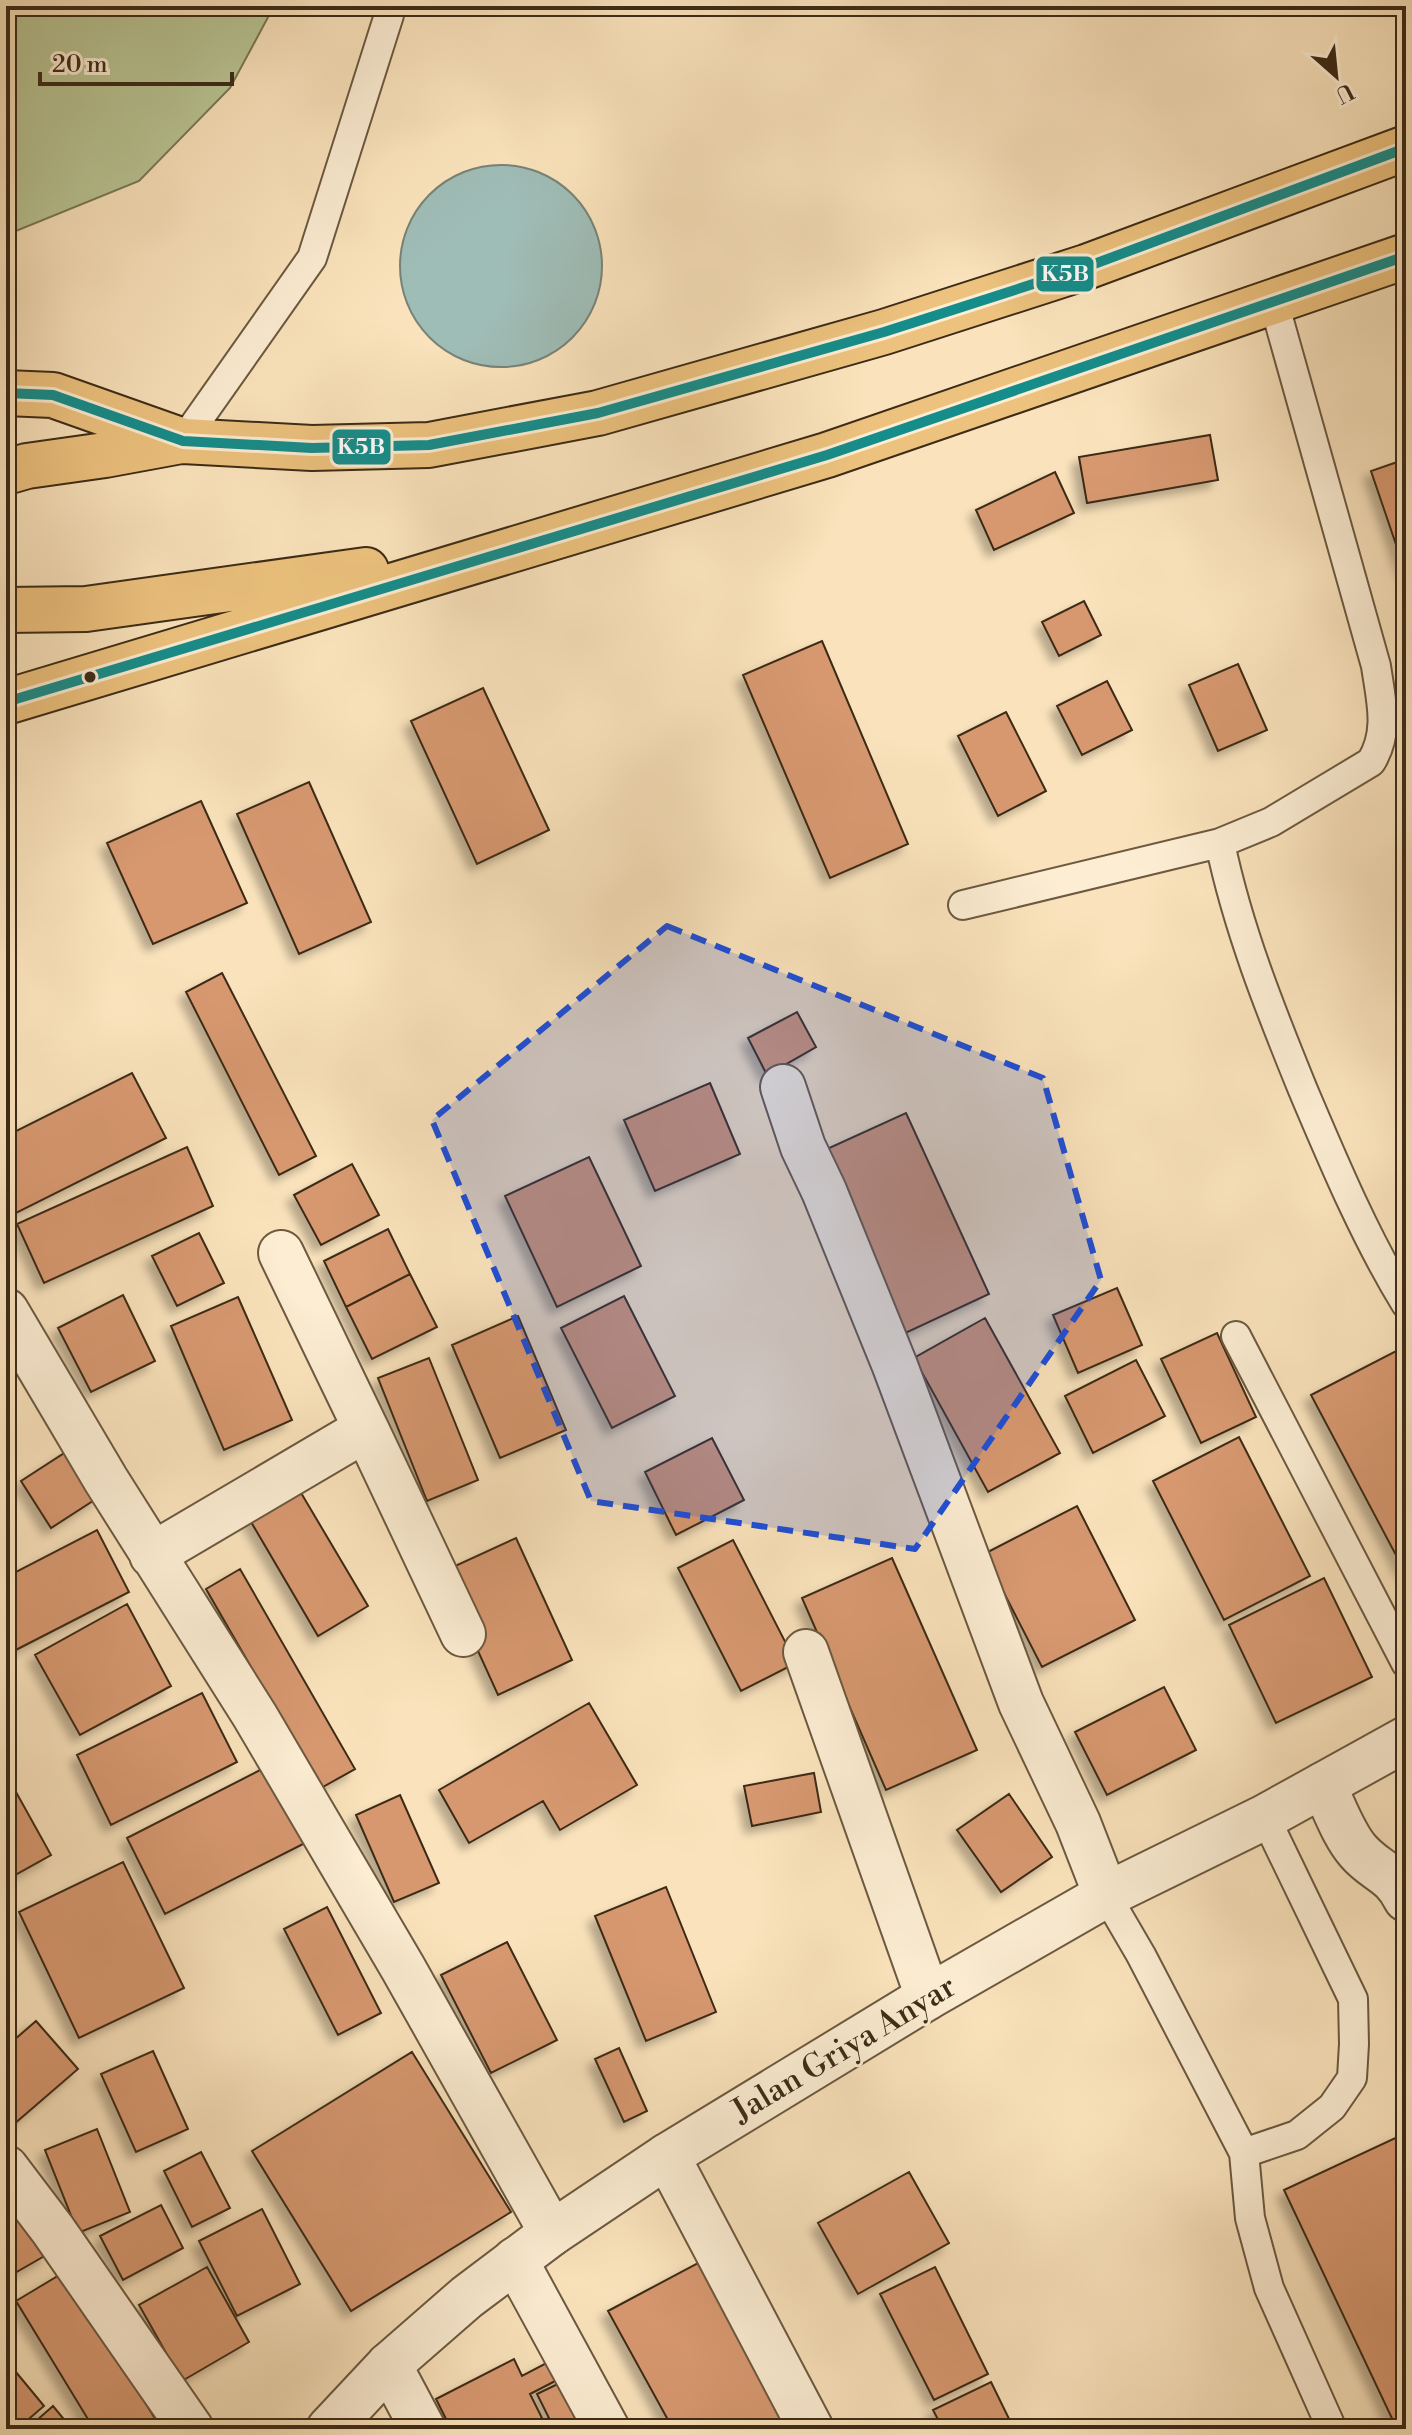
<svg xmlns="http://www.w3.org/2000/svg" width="1412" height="2435" font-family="'Libre Bodoni',serif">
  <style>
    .green { fill: #b9c594; stroke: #7a7856; stroke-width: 2 }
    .water { fill: #9fbdb7; stroke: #778377; stroke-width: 2 }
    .building { fill: #d7986f; stroke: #3c2b17; stroke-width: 2; filter: url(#shadow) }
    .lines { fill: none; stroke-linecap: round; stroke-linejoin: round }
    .service-casing { stroke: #6c5940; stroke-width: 32 }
    .minor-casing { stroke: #6c5940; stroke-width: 48 }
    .tertiary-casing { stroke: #6c5940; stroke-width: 48 }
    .trunk-casing { stroke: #3c2b17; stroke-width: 48 }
    .service { stroke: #fcedd3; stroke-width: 28 }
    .minor { stroke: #fcedd3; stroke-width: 44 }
    .tertiary { stroke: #fcedd3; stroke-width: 44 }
    .trunk { stroke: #edc27e; stroke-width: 44 }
    .bus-1-casing { stroke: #fcedd3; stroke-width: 16 }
    .bus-1 { stroke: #158d8b; stroke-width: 10 }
    .marked { fill: #1d4ed8; fill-opacity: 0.2; stroke: #1d4ed8; stroke-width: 6; stroke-dasharray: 16 10; stroke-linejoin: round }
    .bus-dot { fill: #3c2b17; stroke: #fcedd3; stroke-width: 3 }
    .labels { text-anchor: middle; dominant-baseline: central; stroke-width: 6; stroke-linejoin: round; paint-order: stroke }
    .street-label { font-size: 32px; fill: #3c2b17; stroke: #fcedd3 }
    .line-badge { stroke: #fcedd3; stroke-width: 3 }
    .badge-label { font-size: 22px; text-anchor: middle; font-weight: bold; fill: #fff }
  </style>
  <defs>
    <filter id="shadow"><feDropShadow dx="-7" dy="7" stdDeviation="4" flood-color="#0004"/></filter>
  </defs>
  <rect width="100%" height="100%" fill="#fae3bc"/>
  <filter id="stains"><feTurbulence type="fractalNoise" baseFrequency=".0025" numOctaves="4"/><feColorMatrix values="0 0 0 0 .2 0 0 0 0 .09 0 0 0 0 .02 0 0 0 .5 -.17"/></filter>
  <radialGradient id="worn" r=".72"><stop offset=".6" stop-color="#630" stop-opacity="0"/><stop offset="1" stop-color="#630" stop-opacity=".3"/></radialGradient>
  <path class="green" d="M6,6H274L230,88L139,181L6,235Z"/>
  <path class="water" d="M400 266a101 101 0 1 1 202 0a101 101 0 1 1-202 0Z"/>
  <path class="building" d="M1210,435L1218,480L1087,503L1079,457Z
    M1406,459V574L1371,471Z
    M1055,472L1074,513L994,550L976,510Z
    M1084,601L1101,635L1059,656L1042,622Z
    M822,641L908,844L830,878L743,675Z
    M1238,664L1267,730L1218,751L1189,685Z
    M1107,681L1132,730L1082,755L1057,706Z
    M483,688L549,830L477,864L411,721Z
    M1006,712L1046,791L998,816L958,736Z
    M309,782L371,922L299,954L237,814Z
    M201,801L247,903L153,944L107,843Z
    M222,973L316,1156L279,1175L186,992Z
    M797,1012L816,1047L767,1075L748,1038Z
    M132,1073L166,1138L6,1218V1136Z
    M710,1083L740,1154L655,1191L624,1120Z
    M906,1113L989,1294L899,1336L816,1154Z
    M187,1147L213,1206L44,1283L17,1224Z
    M589,1157L641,1266L557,1307L505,1196Z
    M352,1164L379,1215L321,1245L294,1195Z
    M388,1229L410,1274L346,1307L324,1261Z
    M199,1233L224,1283L177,1306L152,1256Z
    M410,1274L437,1327L372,1359L346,1307Z
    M1117,1288L1142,1345L1078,1373L1053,1315Z
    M123,1295L155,1361L91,1392L58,1328Z
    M624,1296L675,1396L612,1428L561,1328Z
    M238,1297L292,1420L224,1450L171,1326Z
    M518,1316L566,1430L500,1458L452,1345Z
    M985,1318L1060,1453L988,1492L914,1358Z
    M1217,1333L1256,1417L1201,1443L1161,1359Z
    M1400,1349L1406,1360V1574L1311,1395Z
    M429,1358L478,1480L427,1501L378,1378Z
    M1136,1360L1165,1416L1093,1453L1065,1396Z
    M1239,1437L1310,1576L1224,1620L1153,1481Z
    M712,1438L744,1500L676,1535L645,1472Z
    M69,1450L99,1497L51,1528L21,1481Z
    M294,1481L368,1606L318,1636L244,1510Z
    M1077,1506L1135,1620L1042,1667L984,1554Z
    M97,1530L129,1592L6,1655V1577Z
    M516,1538L572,1660L498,1695L442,1572Z
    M733,1540L796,1663L741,1691L678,1568Z
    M892,1558L977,1750L886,1790L802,1598Z
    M240,1569L355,1769L321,1788L206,1589Z
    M1324,1578L1372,1677L1276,1723L1229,1625Z
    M127,1604L171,1686L80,1735L35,1655Z
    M1164,1687L1196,1750L1107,1795L1075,1732Z
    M202,1693L237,1762L111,1825L77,1755Z
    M589,1703L637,1785L560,1830L543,1801L469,1843L439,1790Z
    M270,1765L309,1841L165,1914L127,1838Z
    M814,1773L821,1812L752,1826L744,1786Z
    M6,1774L51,1855L6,1880Z
    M1009,1794L1052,1857L1001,1892L957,1830Z
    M400,1795L439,1883L394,1902L356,1815Z
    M123,1862L184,1988L79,2038L19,1912Z
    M666,1887L716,2012L646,2041L595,1916Z
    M327,1907L381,2013L338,2035L284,1929Z
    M507,1942L557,2040L491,2073L441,1975Z
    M36,2021L78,2069L6,2131V2047Z
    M619,2048L647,2111L624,2122L595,2059Z
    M153,2051L188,2129L136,2152L101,2074Z
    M412,2052L511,2212L351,2311L252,2151Z
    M97,2129L130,2212L78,2233L45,2150Z
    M1406,2133V2429H1397L1284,2190Z
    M201,2152L230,2208L192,2227L164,2171Z
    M909,2172L949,2243L858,2294L818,2223Z
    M6,2180L48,2254L6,2278Z
    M161,2205L183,2248L123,2280L100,2236Z
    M262,2209L300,2284L237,2316L199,2241Z
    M698,2263L787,2429H673L608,2311Z
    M207,2267L249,2342L182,2381L139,2305Z
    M935,2267L988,2374L934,2400L880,2294Z
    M66,2271L160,2427L158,2429H94L16,2301Z
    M556,2358L565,2376L530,2394L542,2418L521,2429H451L436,2399L514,2359L522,2376Z
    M6,2360L44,2406L17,2429H6Z
    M568,2379L595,2429H529L549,2418L537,2394Z
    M991,2382L1014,2429H943L933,2410Z
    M53,2406L72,2429H27Z"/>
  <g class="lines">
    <g class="service-casing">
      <path id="service" d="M183,441L312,258L389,15V6
        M1220,843C1238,929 1270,1009 1303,1090C1334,1163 1365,1237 1406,1304
        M963,905L1220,843L1271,822L1371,762C1390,731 1381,701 1376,666L1274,303
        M1236,1336L1406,1663
        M1265,1817L1353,1999L1354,2044L1352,2078L1332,2107L1297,2135L1244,2153L1250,2218L1269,2288L1332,2429
        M1106,1895L1141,1955L1244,2153"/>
    </g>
    <g class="minor-casing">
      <path id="minor" d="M783,1087L803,1147L824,1191L895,1366L1021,1703L1078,1823L1106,1895
        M6,1311L106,1480L255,1716L403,1968L552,2233
        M366,1429L463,1634
        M152,1555L366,1429L281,1253
        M806,1652L928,1997
        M1323,1785C1334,1806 1343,1834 1358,1851C1376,1872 1392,1871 1406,1899
        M667,2156L811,2429
        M6,2168L53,2230L191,2429
        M515,2260L607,2429
        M389,2365L423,2429"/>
    </g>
    <g class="tertiary-casing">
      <path id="tertiary" d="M329,2429L389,2365L467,2297L552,2233L667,2156L928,1997L1106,1895L1265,1817L1406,1739"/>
    </g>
    <g class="trunk-casing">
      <path id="trunk" d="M6,393L53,395L183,441L312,448L429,445L598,413L884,332L1086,267L1406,148
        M6,472L27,466L105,455L181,441
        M6,610L86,609L366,570
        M6,702L827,455L1406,256"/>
    </g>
    <use href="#service" class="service"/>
    <use href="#minor" class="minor"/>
    <use href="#tertiary" class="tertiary"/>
    <use href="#trunk" class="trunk"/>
    <g class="bus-1-casing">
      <path id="bus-1" d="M6,393L53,395L183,441L312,448L429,445L598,413L884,332L1086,267L1406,148
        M6,702L827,455L1406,256"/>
    </g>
    <use href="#bus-1" class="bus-1"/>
  </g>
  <path class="marked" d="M667,926L1043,1078L1101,1280L915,1549L591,1501L432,1120Z"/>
  <circle class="bus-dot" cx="90" cy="677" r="7"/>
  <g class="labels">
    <g class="street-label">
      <text transform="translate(844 2049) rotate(-31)">Jalan Griya Anyar</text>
    </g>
  </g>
  <g class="line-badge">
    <rect x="1035" y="255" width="60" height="38" rx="8" fill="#158d8b"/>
    <rect x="331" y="428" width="61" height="38" rx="8" fill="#158d8b"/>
  </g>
  <g class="badge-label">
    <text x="1065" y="281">K5B</text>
    <text x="361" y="454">K5B</text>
  </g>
  <rect width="1412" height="2435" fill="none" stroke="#fae3bc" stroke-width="32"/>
  <rect x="8" y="8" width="1396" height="2419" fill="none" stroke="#3c2b17" stroke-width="4"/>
  <rect x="16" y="16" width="1380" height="2403" fill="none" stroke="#3c2b17" stroke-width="2"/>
  <g transform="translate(1336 76) rotate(153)" stroke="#fcedd3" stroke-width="6" paint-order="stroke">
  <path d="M0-6L14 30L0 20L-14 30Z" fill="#3c2b17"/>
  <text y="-12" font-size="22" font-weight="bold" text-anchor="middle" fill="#3c2b17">U</text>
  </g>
  <path d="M40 72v12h192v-12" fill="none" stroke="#3c2b17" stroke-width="4"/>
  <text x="52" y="72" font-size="24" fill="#3c2b17" stroke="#fcedd3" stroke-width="6" paint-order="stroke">20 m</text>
  <rect width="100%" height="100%" filter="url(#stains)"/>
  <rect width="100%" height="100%" fill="url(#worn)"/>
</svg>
